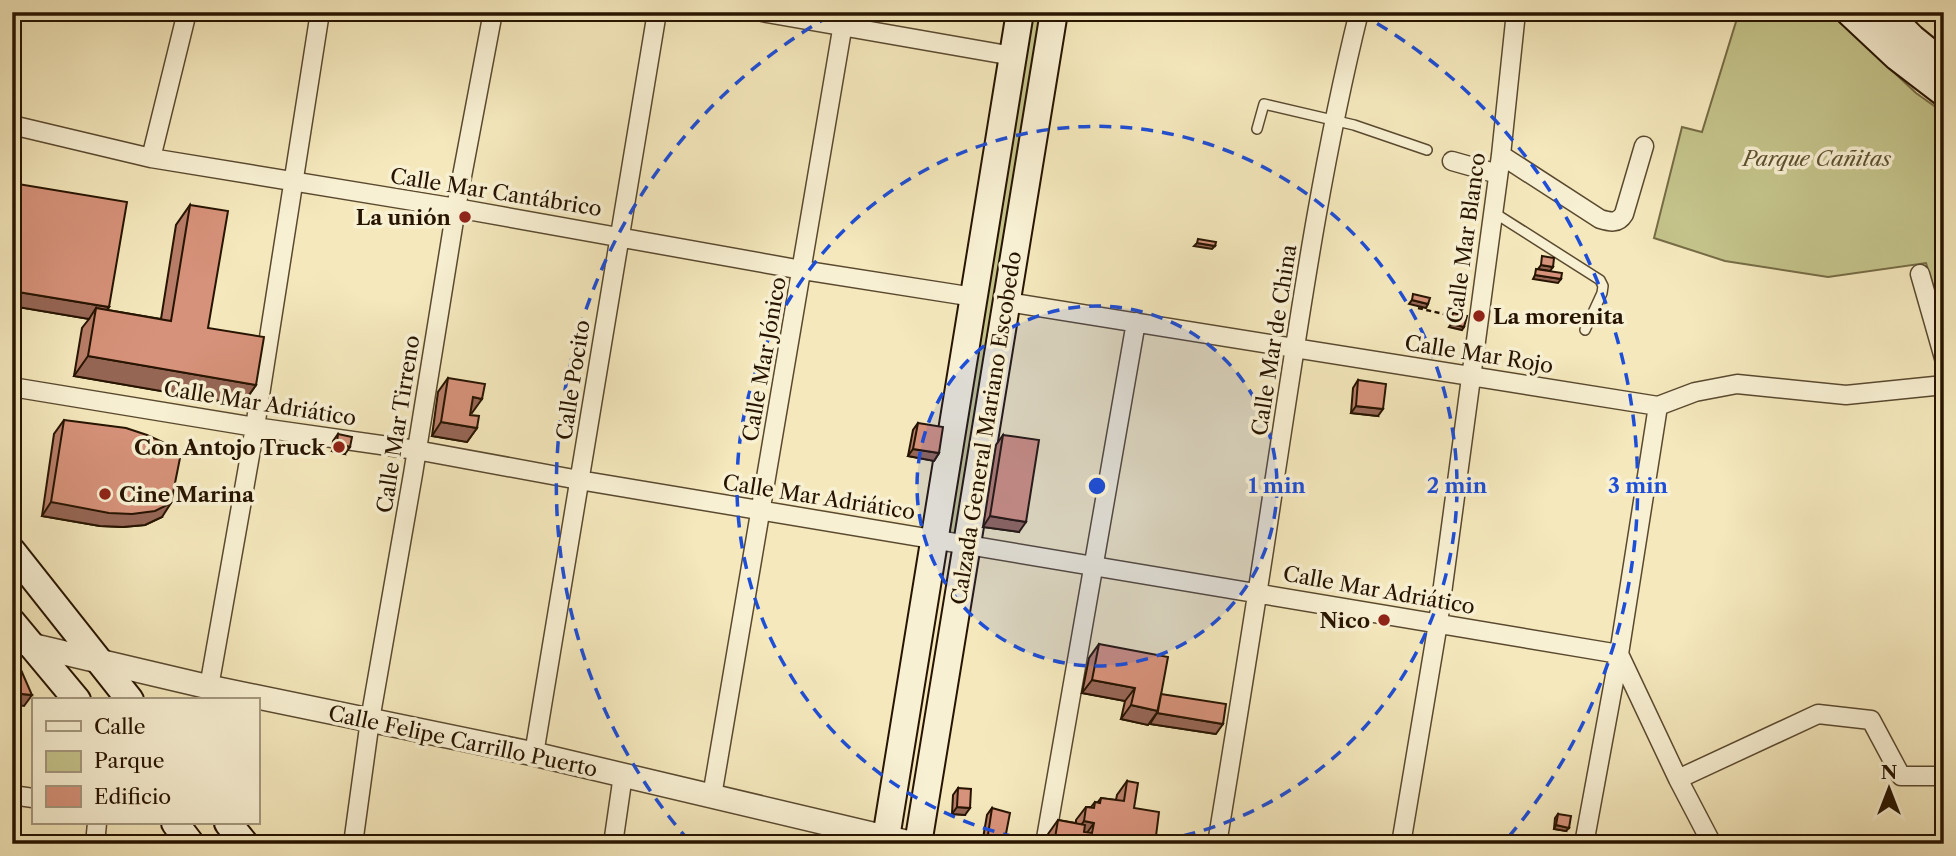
<svg xmlns="http://www.w3.org/2000/svg" width="1956" height="856" font-family="'Libre Caslon Text',serif">
  <style>
    .green { fill: #c4c48b; stroke: #766c46; stroke-width: 2 }
    .lines { fill: none; stroke-linecap: round; stroke-linejoin: round }
    .service-casing { stroke: #5a492f; stroke-width: 12 }
    .minor-casing { stroke: #5a492f; stroke-width: 21 }
    .tertiary-casing { stroke: #5a492f; stroke-width: 26 }
    .secondary-casing { stroke: #271400; stroke-width: 30 }
    .path { stroke: #271400; stroke-width: 2.5; stroke-dasharray: 5 3.5; stroke-linecap: butt }
    .service { stroke: #f8f0d3; stroke-width: 9 }
    .minor { stroke: #f8f0d3; stroke-width: 18 }
    .tertiary { stroke: #f8f0d3; stroke-width: 23 }
    .secondary { stroke: #f8f0d3; stroke-width: 26 }
    .wall { fill: #b87e69; stroke: #271400; stroke-width: 2 }
    .shaded-wall { fill: #966655; stroke: #271400; stroke-width: 2 }
    .building { fill: #d6927a; stroke: #271400; stroke-width: 2 }
    .ring { fill: none; stroke: #1d4ed8; stroke-width: 3.5; stroke-dasharray: 12 9 }
    .poi-dot { fill: #8f2418; stroke: #f8f0d3; stroke-width: 2.5 }
    .labels { text-anchor: middle; dominant-baseline: central; stroke-width: 7; stroke-linejoin: round; paint-order: stroke }
    .park-label { font-size: 21px; font-style: italic; fill: #5e5231; stroke: #f8f0d3 }
    .street-label { font-size: 21px; fill: #271400; stroke: #f8f0d3 }
    .poi-label { font-size: 21px; font-weight: bold; fill: #271400; stroke: #f8f0d3; text-anchor: end }
    .centre { fill: #1d4ed8; stroke: #f8f0d3; stroke-width: 3.5 }
    .ring-label { font-size: 21px; text-anchor: middle; font-weight: bold; fill: #1d4ed8; stroke: #f8f0d3; stroke-width: 7; stroke-linejoin: round; paint-order: stroke }
  </style>
  <rect width="100%" height="100%" fill="#f4e8bc"/>
  <filter id="stains"><feTurbulence type="fractalNoise" baseFrequency=".00286" numOctaves="4"/><feColorMatrix values="0 0 0 0 .2 0 0 0 0 .09 0 0 0 0 .02 0 0 0 .5 -.17"/></filter>
  <radialGradient id="worn" r=".72"><stop offset=".6" stop-color="#630" stop-opacity="0"/><stop offset="1" stop-color="#630" stop-opacity=".3"/></radialGradient>
  <path class="green" d="M1025,12H1046L963,537L940,534Z
    M1739,12H1829L1916,93L1944,113V321L1926,263L1828,277L1725,261L1654,238L1682,127L1702,132Z"/>
  <g class="lines">
    <g class="service-casing">
      <path id="service" d="M1257,129L1264,104L1354,125L1427,150
        M1493,212L1600,280L1603,286L1602,293L1585,330"/>
    </g>
    <g class="minor-casing">
      <path id="minor" d="M762,12L1013,56
        M12,125L151,158L456,208L802,270L974,297
        M1501,155L1600,219C1610,222 1618,224 1624,214L1644,146
        M151,158L187,12
        M1452,161L1498,174
        M1920,274L1944,358
        M1007,302L1658,406L1695,392L1737,384L1846,395L1944,385
        M12,387L255,427L416,450L579,480L1619,654
        M1619,654L1678,779L1712,844
        M209,687L255,427L320,12
        M534,754L657,12
        M1678,779L1818,714L1871,720L1901,776H1944
        M12,795L33,798
        M712,796L845,12
        M95,844L97,823
        M353,844L370,720L413,474L456,208L493,12
        M613,844L623,775
        M1045,844L1136,322
        M1217,844C1237,722 1257,599 1275,477C1299,321 1321,165 1359,12
        M1401,844L1438,623L1501,155L1516,12
        M1584,844L1619,654L1658,406"/>
    </g>
    <g class="tertiary-casing">
      <path id="tertiary" d="M22,643L209,687L534,754L914,844"/>
    </g>
    <g class="secondary-casing">
      <path id="secondary" d="M1849,12L1897,57L1944,93
        M1886,12L1912,38L1944,64
        M12,551L130,700
        M12,622L77,700
        M175,823L191,844
        M228,823L245,844
        M885,844L1020,12
        M918,844L1054,12"/>
    </g>
    <path class="path" d="M1823,12L1828,18
      M1935,112L1944,119
      M1418,308L1452,316"/>
    <use href="#service" class="service"/>
    <use href="#minor" class="minor"/>
    <use href="#tertiary" class="tertiary"/>
    <use href="#secondary" class="secondary"/>
  </g>
  <path class="wall" d="M190,205L208,328L256,385L242,405L74,376L82,328L89,319L12,306L109,307L107,310L161,319L176,225Z
    M448,378L472,413L471,412L470,415L477,428L467,442L432,436L438,392Z
    M1358,380L1378,416L1351,413L1353,388Z
    M64,420L162,517L145,525L123,527L100,526L42,516L54,434Z
    M918,423L939,453L934,461L908,456L913,430Z
    M338,434L345,454L332,451L333,441Z
    M1003,435L1019,532L983,527L996,445Z
    M1099,644L1161,694L1216,734L1150,724V722L1148,725L1121,719L1125,701L1082,693L1089,658Z
    M1127,781L1134,808L1155,844H1047L1048,834L1058,820L1076,823V820L1086,807H1091L1095,802L1097,803L1101,798L1116,800L1117,795Z
    M958,788L965,815L952,814L953,795Z
    M992,808L1004,844H982L987,815Z
    M1558,814L1566,831L1554,829L1555,818Z"/>
  <path class="shaded-wall" d="M1197,243L1215,246L1212,249L1194,246Z
    M1541,265L1553,267L1550,271L1538,269Z
    M1535,275L1561,279L1558,283L1533,279Z
    M12,291L109,307L99,321L96,308L89,319L12,306Z
    M1412,300L1428,304L1426,308L1409,304Z
    M1451,324L1464,327L1462,330L1449,327Z
    M88,356L256,385L242,405L74,376Z
    M473,397L482,399L472,413L463,411Z
    M1356,406L1383,409L1378,416L1351,413Z
    M441,422L477,428L467,442L432,436Z
    M337,443L350,447L345,454L332,451Z
    M913,449L939,453L934,461L908,456Z
    M51,502L171,503L162,517L145,525L123,527L100,526L42,516Z
    M990,516L1026,522L1019,532L983,527Z
    M1092,680L1135,688L1125,701L1082,693Z
    M12,693L32,695L24,706L12,704Z
    M1131,705L1158,711L1148,725L1121,719Z
    M1157,713L1223,724L1216,734L1150,724Z
    M957,807L970,808L965,815L952,814Z
    M1084,821L1094,823L1084,837L1074,835Z
    M1556,825L1569,828L1566,831L1554,829Z
    M1105,840L1128,844H1102Z"/>
  <path class="building" d="M12,183L127,202L109,307L12,291Z
    M190,205L228,211L208,328L264,337L256,385L88,356L96,308L171,321Z
    M1198,239L1216,242L1215,246L1197,243Z
    M1542,256L1554,258L1553,267L1541,265Z
    M1536,269L1562,273L1561,279L1535,275Z
    M1413,294L1430,298L1428,304L1412,300Z
    M1453,313L1467,316L1464,327L1451,324Z
    M448,378L485,384L482,399L473,397L470,415L479,416L477,428L441,422Z
    M1358,380L1386,384L1383,409L1356,406Z
    M64,420L126,428L147,435L167,444L180,458L171,503L155,511L132,514L109,513L51,502Z
    M918,423L943,427L939,453L913,449Z
    M338,434L352,437L350,447L337,443Z
    M1003,435L1039,440L1026,522L990,516Z
    M1099,644L1168,657L1158,711L1131,705L1135,688L1092,680Z
    M12,663L21,670L32,695L12,693Z
    M1161,694L1226,704L1223,724L1157,713Z
    M1127,781L1138,783L1134,808L1159,812L1155,844H1128L1105,840L1104,844H1054L1058,820L1085,825L1084,832L1092,833L1094,823L1084,821L1086,807L1094,808L1095,802L1100,803L1101,798L1124,801Z
    M958,788L971,789L970,808L957,807Z
    M992,808L1010,813L1004,844H997L987,841Z
    M1558,814L1571,816L1569,828L1556,825Z"/>
  <circle cx="1097" cy="486" r="180" fill="#1d4ed8" fill-opacity=".12"/>
  <g class="ring">
    <circle cx="1097" cy="486" r="180"/>
    <path d="M1056 844A360 360 0 1 1 1138 844"/>
    <path d="M689 841A541 541 0 0 1 835 13M1359 13A541 541 0 0 1 1505 841"/>
  </g>
  <g class="poi-dot">
    <circle cx="465" cy="217" r="7"/>
    <circle cx="1479" cy="316" r="7"/>
    <circle cx="339" cy="447" r="7"/>
    <circle cx="105" cy="494" r="7"/>
    <circle cx="1384" cy="620" r="7"/>
  </g>
  <g class="labels">
    <g class="park-label">
      <text x="1817" y="158">Parque Cañitas</text>
    </g>
    <g class="street-label">
      <text transform="translate(496 192) rotate(9)">Calle Mar Cantábrico</text>
      <text transform="translate(1466 238) rotate(-82)">Calle Mar Blanco</text>
      <text transform="translate(1274 340) rotate(-81)">Calle Mar de China</text>
      <text transform="translate(1479 354) rotate(9)">Calle Mar Rojo</text>
      <text transform="translate(764 359) rotate(-80)">Calle Mar Jónico</text>
      <text transform="translate(573 380) rotate(-81)">Calle Pocito</text>
      <text transform="translate(260 403) rotate(9)">Calle Mar Adriático</text>
      <text transform="translate(398 424) rotate(-81)">Calle Mar Tirreno</text>
      <text transform="translate(986 428) rotate(-81)">Calzada General Mariano Escobedo</text>
      <text transform="translate(819 497) rotate(9)">Calle Mar Adriático</text>
      <text transform="translate(1379 590) rotate(10)">Calle Mar Adriático</text>
      <text transform="translate(463 741) rotate(12)">Calle Felipe Carrillo Puerto</text>
    </g>
    <g class="poi-label">
      <text x="451" y="217">La unión</text>
      <text x="1493" y="316" text-anchor="start">La morenita</text>
      <text x="325" y="447">Con Antojo Truck</text>
      <text x="119" y="494" text-anchor="start">Cine Marina</text>
      <text x="1370" y="620">Nico</text>
    </g>
  </g>
  <circle cx="1097" cy="486" r="10" class="centre"/>
  <g class="ring-label">
    <text x="1277" y="493">1 min</text>
    <text x="1457" y="493">2 min</text>
    <text x="1638" y="493">3 min</text>
  </g>
  <rect width="1956" height="856" fill="none" stroke="#f4e8bc" stroke-width="42"/>
  <rect x="14" y="14" width="1928" height="828" fill="none" stroke="#271400" stroke-width="3.5"/>
  <rect x="21" y="21" width="1914" height="814" fill="none" stroke="#271400" stroke-width="2"/>
  <rect x="32" y="698" width="228" height="126" fill="#f8f0d3" stroke="#a4987f" stroke-width="2"/>
  <rect x="46" y="721" width="35" height="10" fill="#f8f0d3" stroke="#a4987f" stroke-width="2"/>
  <text x="94" y="734" font-size="21" fill="#271400">Calle</text>
  <rect x="46" y="751" width="35" height="21" fill="#c4c48b" stroke="#a4987f" stroke-width="2"/>
  <text x="94" y="768" font-size="21" fill="#271400">Parque</text>
  <rect x="46" y="786" width="35" height="21" fill="#d6927a" stroke="#a4987f" stroke-width="2"/>
  <text x="94" y="804" font-size="21" fill="#271400">Edificio</text>
  <g transform="translate(1889 789)" stroke="#f8f0d3" stroke-width="5" paint-order="stroke">
  <path d="M0-5L12 26L0 18L-12 26Z" fill="#271400"/>
  <text y="-10" font-size="19" font-weight="bold" text-anchor="middle" fill="#271400">N</text>
  </g>
  <rect width="100%" height="100%" filter="url(#stains)"/>
  <rect width="100%" height="100%" fill="url(#worn)"/>
</svg>
